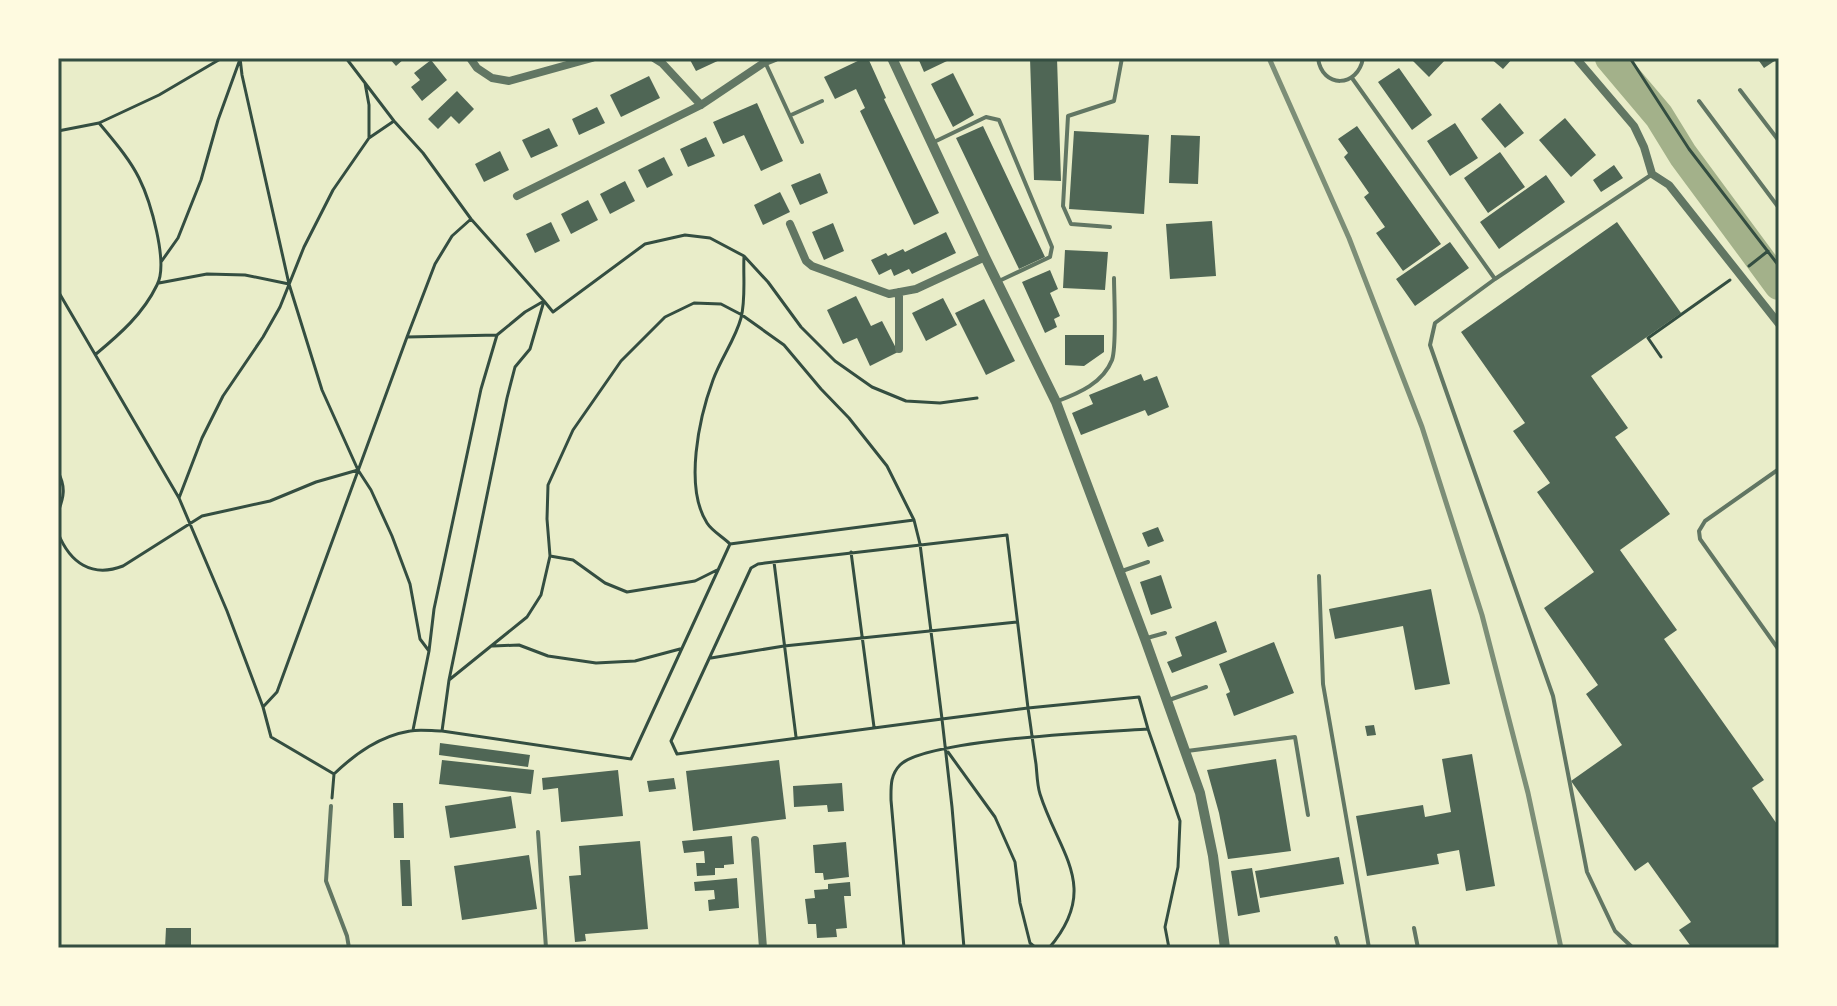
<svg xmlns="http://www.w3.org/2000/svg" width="1837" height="1006" font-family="Raleway,sans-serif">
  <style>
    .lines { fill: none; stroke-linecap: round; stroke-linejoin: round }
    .river { stroke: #a3b18a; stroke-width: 30 }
    .building { fill: #4f6655 }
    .path { stroke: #344e41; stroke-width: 3 }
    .service { stroke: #617663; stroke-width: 4 }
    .minor { stroke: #617663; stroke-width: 8 }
    .tertiary { stroke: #617663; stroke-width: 10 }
    .rail { stroke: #7c8e77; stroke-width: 5 }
    .neatline { fill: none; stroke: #344e41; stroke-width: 3 }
  </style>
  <rect width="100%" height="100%" fill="#e9edc9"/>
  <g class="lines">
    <path class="river" d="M1610,58L1659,116L1683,155L1779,285"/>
  </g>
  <path class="building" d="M389,58H405L396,66Z
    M689,58H724L696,71Z
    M864,58H868L886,98L884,99L939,213L914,225L860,111L865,108L856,89L835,99L824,77Z
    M918,58H945L947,61L924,72Z
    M1030,58H1057L1061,181L1034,180Z
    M1410,58H1447L1429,77Z
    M1490,58H1513L1503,69Z
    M1757,58H1779L1764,68Z
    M431,60L447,80L422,101L411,87L420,80L414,73Z
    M1399,68L1432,115L1412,130L1378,82Z
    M953,73L974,115L953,127L931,84Z
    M649,76L660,98L621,117L610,95Z
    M457,91L474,109L459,124L451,116L438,129L428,119Z
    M757,103L783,161L761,171L744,135L723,144L713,122Z
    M1500,103L1524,133L1505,148L1481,119Z
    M597,107L605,123L579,135L572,119Z
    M1565,118L1596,155L1571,177L1539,140Z
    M1455,123L1478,158L1450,176L1427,141Z
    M983,126L1045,257L1019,269L956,138Z
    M1357,126L1441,244L1403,271L1376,233L1385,227L1364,197L1369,193L1344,157L1348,153L1338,139Z
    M549,128L558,146L531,158L522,140Z
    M1074,131L1149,135L1144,214L1069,209Z
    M1171,135L1200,136L1198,184L1169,183Z
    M706,137L715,156L688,167L680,149Z
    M500,151L509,170L484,182L475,164Z
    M1500,152L1525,187L1488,213L1464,178Z
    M664,157L673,175L647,188L638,170Z
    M1614,165L1623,178L1601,192L1593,180Z
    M820,173L828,193L800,205L791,185Z
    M1546,175L1565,202L1499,249L1480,222Z
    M625,181L635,201L610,214L600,194Z
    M780,192L790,212L763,225L754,205Z
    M588,200L598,220L571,234L561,214Z
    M1212,221L1216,276L1170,279L1166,224Z
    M551,222L560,241L535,253L526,234Z
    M1617,222L1681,313L1591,376L1628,428L1615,437L1670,514L1620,550L1677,630L1664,639L1764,780L1752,788L1779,827V948H1692L1679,930L1691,922L1648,862L1635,871L1571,781L1622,745L1586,694L1598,685L1544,608L1594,572L1537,492L1550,483L1513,431L1525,423L1461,332Z
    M833,223L844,251L824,260L812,232Z
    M946,232L956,253L912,274L909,269L894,276L891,269L879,275L871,260L886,253L888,256L903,249L905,252Z
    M1450,242L1469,268L1415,306L1396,279Z
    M1065,250L1108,252L1105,290L1063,288Z
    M1050,270L1058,289L1050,293L1060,316L1054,319L1057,327L1045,333L1022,282Z
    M856,296L871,326L882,321L898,352L870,366L857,338L843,344L827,310Z
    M943,298L957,325L926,341L912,313Z
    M984,299L1015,361L986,375L955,313Z
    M1065,335H1104V352L1084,366L1065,365Z
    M1141,374L1144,381L1157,376L1169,407L1148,416L1145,410L1081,435L1072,413L1093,404L1089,395Z
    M1158,527L1164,541L1148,547L1142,533Z
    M1161,575L1172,608L1151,615L1140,582Z
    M1431,589L1450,684L1415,690L1403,626L1335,639L1329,609Z
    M1216,621L1227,652L1172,673L1167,662L1182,656L1175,637Z
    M1274,642L1294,693L1234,716L1226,694L1230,692L1219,664Z
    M1374,725L1376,735L1367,736L1365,726Z
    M440,743L530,755L528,767L439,755Z
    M1472,754L1495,886L1466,891L1459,850L1437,854L1439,864L1367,876L1356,816L1423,805L1425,817L1451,812L1442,759Z
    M1276,759L1291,851L1228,859L1219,813L1207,770Z
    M442,760L534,770L531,794L439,784Z
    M779,760L786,819L693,831L686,771Z
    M618,770L623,816L561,822L558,788L543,790L542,778Z
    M674,778L676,789L649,792L647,781Z
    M842,783L844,811L828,812L827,805L794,807L793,786Z
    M511,796L516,828L450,838L445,806Z
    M393,803H403L404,838H394Z
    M732,836L734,864L724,865V868H715V875L697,876L696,863H705L704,851L684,853L682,841Z
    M640,841L648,929L585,934L586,941L575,942L569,876L581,875L579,846Z
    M846,842L849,877L824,880L823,873H815L813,845Z
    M529,855L537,909L462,920L454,866Z
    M1339,857L1344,884L1260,898L1255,871Z
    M400,860H410L412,906H402Z
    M1252,868L1260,912L1238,916L1231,871Z
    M737,878L739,908L709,911L708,900L715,899L714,890L695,891L694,882Z
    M850,882L851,896H844L847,928L836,929L837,937L817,938L816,924H808L805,899L815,898L814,890L828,889V884Z
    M166,928H191V948H165Z"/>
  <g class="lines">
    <path class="path" d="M240,58L242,75L289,284L322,390L358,470L371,490L392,536L410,584L420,639L429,651
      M346,58L394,121L423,153L471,219L544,301L525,312L497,335L407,337L435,264L452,236L471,219
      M1630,58L1689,149L1779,266
      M365,83L369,105V138
      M58,131L99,123L159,95L222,58
      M161,262L178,238L201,180L218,120L239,62
      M1749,266L1768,251
      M159,283L207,274L245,275L289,284
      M58,291L179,498L227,611L263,707L271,737L334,774C356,753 380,736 410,731C420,729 432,731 442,731L631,759L730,544L914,520L920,544L942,719L1028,708C1031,727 1033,745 1036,764C1037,773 1037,785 1040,794C1059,854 1101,887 1049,948
      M96,354C120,334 143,314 157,285C169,263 150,200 139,178C129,158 113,140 99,123
      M1661,357L1648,338L1730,280
      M58,472C66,487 64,497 58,512
      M179,498L202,438L223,396L263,337L280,307L304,247L333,190L369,138L394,121
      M58,533C70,563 92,578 123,566L202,516L270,501L316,482L358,470
      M730,544C723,537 712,531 707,523C684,487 699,418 713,380C721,358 735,340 741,318C746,299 743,276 744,256
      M851,552L874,727
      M550,556L573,560L605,583L627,592L695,581L717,570
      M774,562L796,737
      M493,646L519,645L548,656L596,663L635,661L680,649
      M711,658L784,646L1017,622
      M449,680L507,398L515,367L530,349L544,301L553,312L645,244L685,235L710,238L744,256L768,282L801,327L835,361L872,387L906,401L940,403L977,398
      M263,707L277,692L407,337
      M413,730L429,651L434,609L481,389L497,335
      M442,731L449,680L527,617L541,595L550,556L547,519L548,485L573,430L621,361L665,317L694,303L721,304L742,315L784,345L821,389L849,418L887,466L914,520
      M948,752L995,817L1015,862L1020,903L1030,943L1036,948
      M332,798L334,774
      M904,948L891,800C891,787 890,775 900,765C927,739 1103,732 1148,729L1180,821L1178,867L1165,927L1169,948
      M964,948L952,807L942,719L677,754L671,741L751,568L758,564L765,563L1007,535L1028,708L1139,697L1148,729"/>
    <path class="service" d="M1318,58C1322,89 1358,88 1363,58
      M765,62L802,142
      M1352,78L1495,279
      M1740,90L1779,141
      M1699,101L1779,208
      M791,115L822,101
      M934,142L986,117L999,120L1052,247L1050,257L999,281
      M1110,227L1071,224L1063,206L1068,116L1114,101L1122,58
      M1058,401C1079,393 1103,383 1112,360C1117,346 1114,295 1114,278
      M1779,469L1705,521L1699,531L1700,539L1779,650
      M1122,571L1148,562
      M1319,576L1323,684L1369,948
      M1147,638L1165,633
      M1169,700L1206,687
      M1187,751L1295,737L1308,815
      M331,806L326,881L347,936L349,948
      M538,832L546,948
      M1414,928L1418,948
      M1336,938L1339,948
      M1633,948L1615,931L1587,872L1553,696L1430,345L1435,323L1495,279L1651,175"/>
    <path class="minor" d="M470,58L477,68L492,78L509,81L592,58
      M654,58L662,63L701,105
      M1576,58L1634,126L1644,147L1652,174L1669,185L1779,324
      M517,196L701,105L765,62L775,58
      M790,224L806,261L812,266L889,294L916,289L985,257
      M899,292V349
      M755,840L763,948"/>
    <path class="tertiary" d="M892,58L985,257L1056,402L1145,639L1200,793L1213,856L1225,948"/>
    <path class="rail" d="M1269,58L1349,238L1422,427L1482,615L1528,793L1561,948"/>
  </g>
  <rect width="1837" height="1006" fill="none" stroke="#fefae0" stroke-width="120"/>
  <rect x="60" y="60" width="1717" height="886" class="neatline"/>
</svg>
